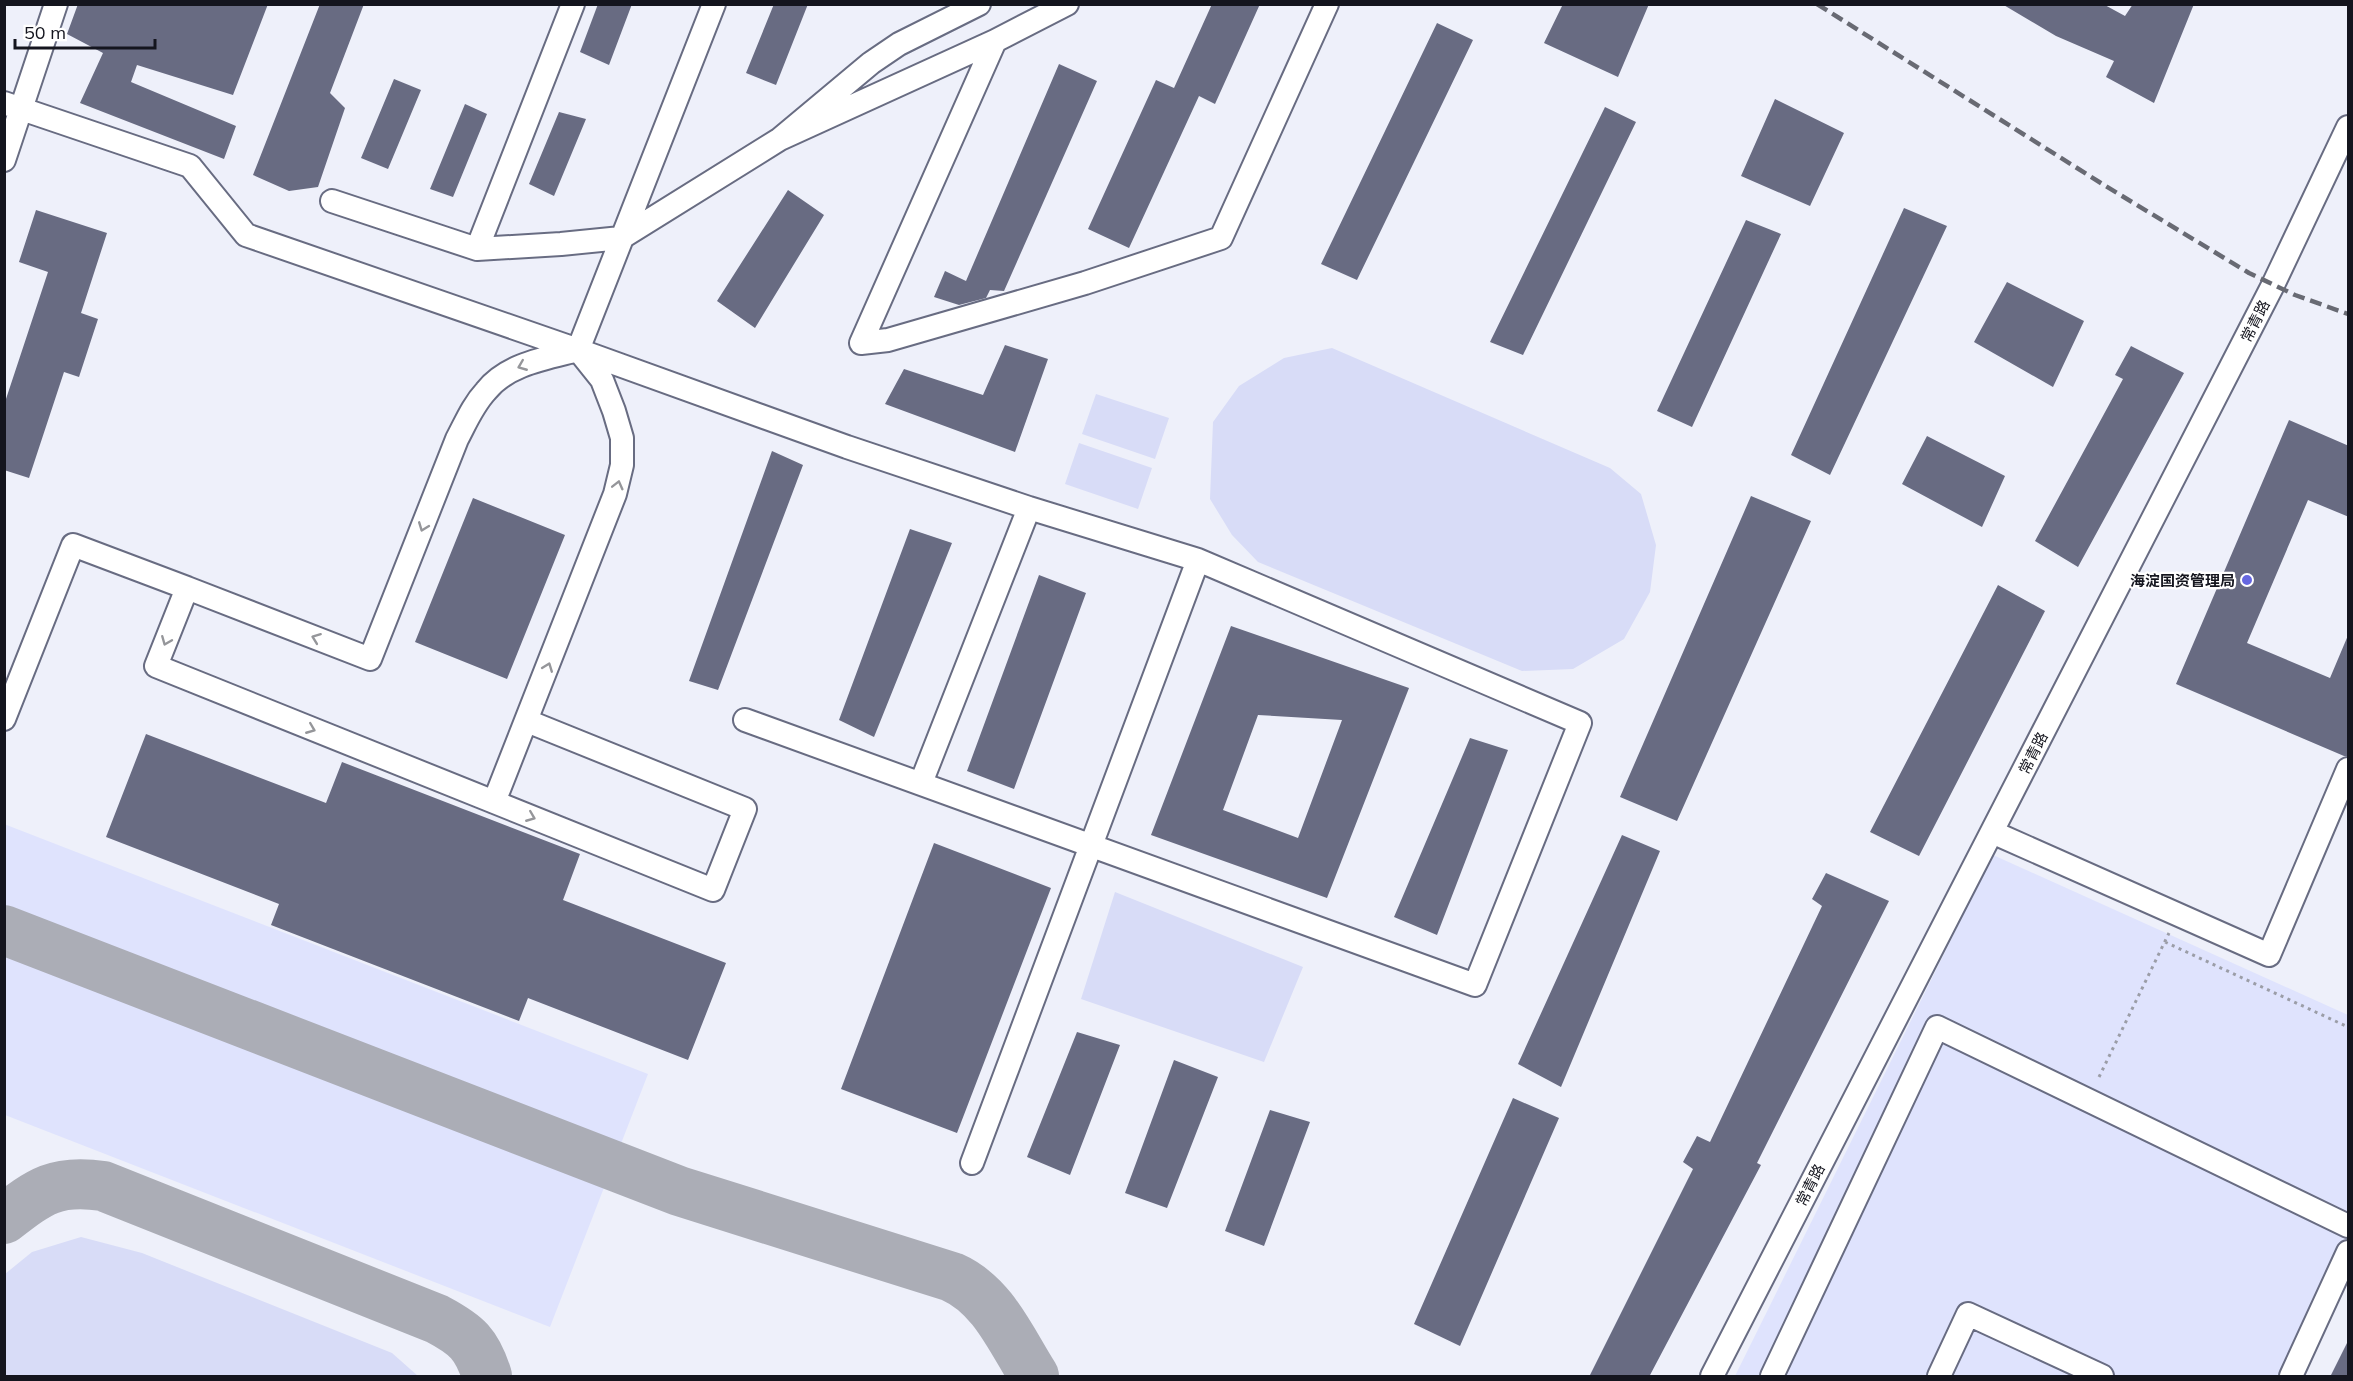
<svg xmlns="http://www.w3.org/2000/svg" width="2353" height="1381" font-family="Mulish,'Noto Sans SC',sans-serif">
  <style>
    .built { fill: #dfe3fd }
    .green { fill: #d8dcf7 }
    .lines { fill: none; stroke-linecap: round; stroke-linejoin: round }
    .taxiway { stroke: #abadb6; stroke-width: 50 }
    .building { fill: #686b82; fill-rule: evenodd }
    .minor-casing { stroke: #686c82; stroke-width: 26 }
    .path { stroke: #9b9da7; stroke-width: 3; stroke-dasharray: 3 4.5; stroke-linecap: butt }
    .minor { stroke: #fff; stroke-width: 22 }
    .rail { stroke: #686a73; stroke-width: 4.5; stroke-dasharray: 12 6; stroke-linecap: butt }
    .oneway { stroke: #95969a }
    .poi-dot { fill: #6667e0; stroke: #fff; stroke-width: 2 }
    .labels { text-anchor: middle; dominant-baseline: central; stroke-width: 4.5; stroke-linejoin: round; paint-order: stroke }
    .street-label { font-size: 15px; fill: #14151e; stroke: #fff }
    .poi-label { font-size: 15px; font-weight: bold; fill: #14151e; stroke: #fff; text-anchor: end }
  </style>
  <rect width="100%" height="100%" fill="#eef0fa"/>
  <path class="built" d="M4,824L648,1074L550,1327L5,1115Z
    M1993,855L2348,1015V1267L2298,1376H1735Z"/>
  <path class="green" d="M1332,348L1610,468L1641,494L1656,545L1650,592L1624,639L1573,669L1522,671L1258,562L1232,535L1210,499L1213,422L1239,386L1284,358Z
    M1096,394L1169,418L1155,459L1082,434Z
    M1079,443L1152,468L1138,509L1065,484Z
    M1115,892L1303,967L1264,1062L1081,999Z
    M81,1237L142,1253L392,1353L418,1376H5V1274L32,1252Z"/>
  <g class="lines">
    <path class="taxiway" d="M4,930L679,1191L952,1277C993,1295 1011,1340 1034,1376
      M4,1219C40,1191 56,1179 103,1186L437,1319C467,1335 477,1344 487,1376"/>
  </g>
  <path class="building" d="M78,4H268L233,95L137,65L131,82L236,126L224,159L80,103L103,53L67,34Z
    M320,4H364L330,93L345,108L318,187L289,191L253,175Z
    M598,4H632L609,65L580,52Z
    M774,4H808L776,85L746,73Z
    M1212,4H1260L1215,104L1199,96L1129,248L1088,229L1156,80L1174,88Z
    M1563,4H1649L1618,77L1544,43Z
    M2002,4H2103L2125,16L2133,4H2194L2154,103L2106,77L2114,61L2056,36Z
    M1437,23L1473,40L1357,280L1321,264Z
    M1059,64L1097,81L1004,291L990,290L986,298L959,305L934,297L945,271L966,281Z
    M394,79L421,90L388,169L361,158Z
    M1775,99L1844,133L1810,206L1741,176Z
    M465,104L487,114L453,197L430,189Z
    M1605,107L1636,122L1523,355L1490,342Z
    M559,112L586,119L554,196L529,184Z
    M788,190L824,215L755,328L717,301Z
    M1904,208L1947,226L1830,475L1791,455Z
    M36,210L107,233L81,313L98,319L79,377L64,372L29,478L4,470V405L48,272L19,262Z
    M1746,220L1781,234L1692,427L1657,411Z
    M2007,282L2084,321L2053,387L1974,342Z
    M1005,345L1048,359L1015,452L885,404L904,369L983,395Z
    M2131,346L2184,373L2078,567L2035,541L2123,379L2115,375Z
    M2289,420L2349,446V517L2308,500L2247,643L2330,678L2349,633V756H2344L2176,684Z
    M1927,436L2005,476L1982,527L1902,484Z
    M772,451L803,465L718,690L689,681Z
    M1751,496L1811,521L1677,821L1620,797Z
    M473,498L565,535L507,679L415,642Z
    M910,529L952,543L874,737L839,720Z
    M1039,575L1086,593L1014,789L967,771Z
    M1998,585L2045,611L1919,856L1870,832Z
    M1231,626L1409,688L1327,898L1151,835ZM1258,715L1342,720L1298,838L1223,810Z
    M146,734L326,803L342,762L580,854L563,900L726,963L688,1060L528,998L519,1021L271,925L279,904L106,837Z
    M1470,738L1508,750L1437,935L1394,917Z
    M1622,835L1660,851L1561,1087L1518,1064Z
    M934,843L1051,888L957,1133L841,1089Z
    M1826,873L1889,901L1757,1163L1761,1165L1649,1377H1589L1693,1169L1683,1162L1697,1136L1710,1142L1822,906L1812,899Z
    M1077,1032L1120,1045L1070,1175L1027,1157Z
    M1174,1060L1218,1077L1167,1208L1125,1193Z
    M1513,1098L1559,1118L1460,1346L1414,1324Z
    M1270,1110L1310,1122L1264,1246L1225,1231Z
    M2349,1339V1377H2330Z"/>
  <g class="lines">
    <g class="minor-casing">
      <path id="minor" d="M573,4L477,249L561,244L621,238L780,139L871,63L899,44L979,4
        M995,41L1067,4
        M4,103L190,166L246,235L578,350L847,447L1029,508L1198,560L1580,723L1475,985L745,720
        M780,139L995,41L861,343L888,340L1085,283L1221,238L1327,4
        M4,160L56,4
        M332,201L477,249
        M578,350L714,4
        M4,719L73,545L187,588
        M527,721L745,809L713,890L156,666L187,588L370,659L457,439C466,422 473,405 486,391C507,364 547,358 578,350
        M921,783L1029,508
        M494,802L615,494L622,465V438L614,411L602,380L578,350
        M1992,832L2269,955L2348,769
        M972,1163L1198,560
        M1712,1376L2273,285L2348,127
        M1772,1376L1937,1027L2348,1226
        M1939,1376L1968,1314L2102,1376
        M2291,1376L2348,1252"/>
    </g>
    <path class="path" d="M2165,942L2348,1027
      M2099,1077L2169,933"/>
    <use href="#minor" class="minor"/>
    <path class="rail" d="M1817,4L2104,185L2249,273L2295,295L2348,314"/>
  </g>
  <defs><path id="oneway-chevron" d="M-2-3.5L2.5 0L-2 3.5" fill="none" stroke-width="1.6" stroke-linecap="round" stroke-linejoin="round" transform="scale(1.5)"/></defs>
  <g class="oneway">
    <use href="#oneway-chevron" transform="translate(522 366) rotate(158)"/>
    <use href="#oneway-chevron" transform="translate(618 485) rotate(-76)"/>
    <use href="#oneway-chevron" transform="translate(423 527) rotate(111)"/>
    <use href="#oneway-chevron" transform="translate(316 638) rotate(-159)"/>
    <use href="#oneway-chevron" transform="translate(166 641) rotate(112)"/>
    <use href="#oneway-chevron" transform="translate(548 667) rotate(-69)"/>
    <use href="#oneway-chevron" transform="translate(311 729) rotate(22)"/>
    <use href="#oneway-chevron" transform="translate(531 817) rotate(22)"/>
  </g>
  <circle class="poi-dot" cx="2247" cy="580" r="6"/>
  <g class="labels">
    <g class="street-label">
      <text transform="translate(2255 321) rotate(-63)">常青路</text>
      <text transform="translate(2033 753) rotate(-63)">常青路</text>
      <text transform="translate(1810 1185) rotate(-63)">常青路</text>
    </g>
    <g class="poi-label">
      <text x="2235" y="580">海淀国资管理局</text>
    </g>
  </g>
  <rect width="2353" height="1381" fill="none" stroke="#14151e" stroke-width="12"/>
  <path d="M15 39v9h140v-9" fill="none" stroke="#14151e" stroke-width="3"/>
  <text x="24" y="39" font-size="18" fill="#14151e" stroke="#ffffff" stroke-width="4.5" paint-order="stroke">50 m</text>
</svg>
